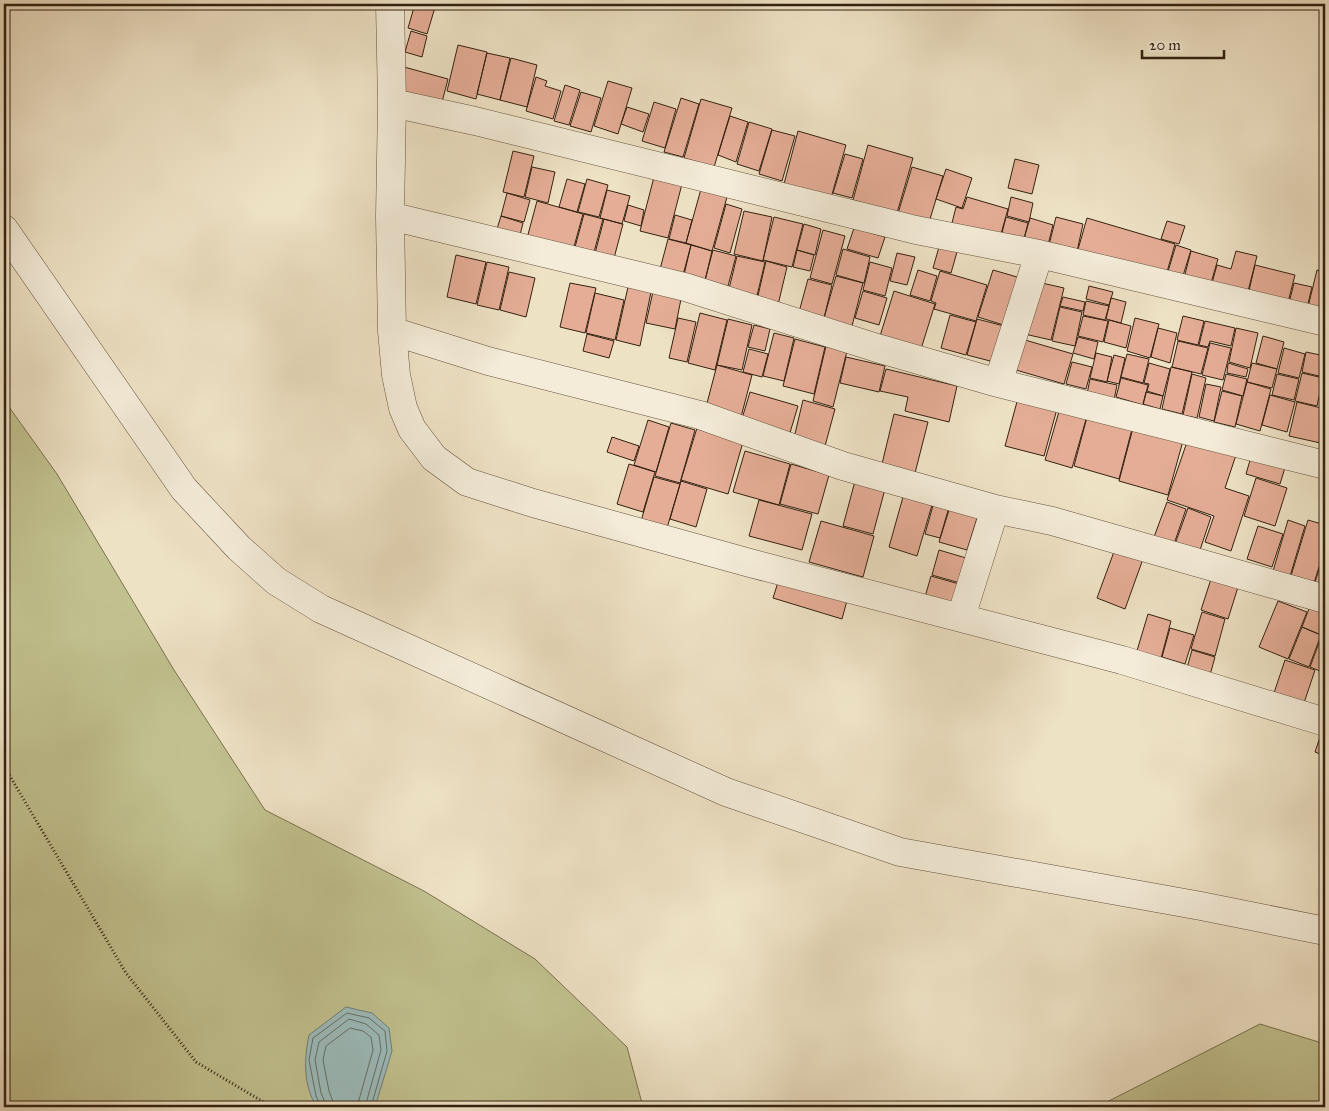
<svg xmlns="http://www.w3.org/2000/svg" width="1329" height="1111" font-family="'IM FELL Great Primer',serif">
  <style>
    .green { fill: #c1c18f; stroke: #7a7150 }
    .water { fill: #9cbcbc; stroke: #727e78 }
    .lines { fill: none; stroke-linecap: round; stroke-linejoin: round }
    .shore { stroke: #686e66; stroke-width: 1 }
    .building { fill: #e5ad96; stroke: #332111 }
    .minor-casing { stroke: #62513e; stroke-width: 29 }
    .path { stroke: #332111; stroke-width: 3; stroke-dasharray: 1 2.5; stroke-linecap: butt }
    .minor { stroke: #f4ecd9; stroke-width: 28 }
  </style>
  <rect width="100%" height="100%" fill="#eee2c5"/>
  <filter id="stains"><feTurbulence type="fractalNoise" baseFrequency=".004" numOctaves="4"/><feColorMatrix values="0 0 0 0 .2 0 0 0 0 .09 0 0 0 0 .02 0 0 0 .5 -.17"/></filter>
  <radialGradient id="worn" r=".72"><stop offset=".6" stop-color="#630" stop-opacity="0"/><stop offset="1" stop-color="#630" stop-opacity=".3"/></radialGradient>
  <path class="green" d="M4,400L57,474L174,670L265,810L424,891L535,959L627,1047L643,1107H4Z
    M1260,1024L1325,1044V1107H1097Z"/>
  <path class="water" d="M346,1007L372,1013L389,1028L392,1051L375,1107H317C303,1086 304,1059 309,1035Z"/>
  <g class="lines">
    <path class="shore" d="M321,1107L316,1096L309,1060L313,1038L347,1013L369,1018L385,1031L387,1051L371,1107
      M327,1107L321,1093L315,1060L319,1042L349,1019L366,1024L379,1035L381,1050L365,1107
      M335,1107L329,1091L323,1060L326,1046L350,1028L363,1031L371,1037L373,1050L357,1107"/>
  </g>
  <path class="building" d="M415,4H436L427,34L408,28Z
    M411,31L427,36L422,57L405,52Z
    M458,45L487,52L476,99L447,91Z
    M487,53L510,58L500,100L477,94Z
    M511,58L537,65L527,107L500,100Z
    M404,67L448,79L442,102L398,90Z
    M536,77L547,81L545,86L561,91L553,119L526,111Z
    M608,81L632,88L618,134L594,126Z
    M565,85L580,90L569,125L554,121Z
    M581,92L601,98L591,132L570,126Z
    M681,98L699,104L683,157L664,152Z
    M701,99L732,108L714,167L684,158Z
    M654,102L676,109L665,148L642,141Z
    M627,107L649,114L643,132L621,124Z
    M730,116L748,122L736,162L718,155Z
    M749,122L772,129L759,171L737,164Z
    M772,130L795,136L782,181L759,174Z
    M798,131L846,145L831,198L784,184Z
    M868,145L913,158L897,213L853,200Z
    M513,151L534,156L524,197L503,192Z
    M845,154L863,159L852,198L833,193Z
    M1015,159L1039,165L1032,194L1008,188Z
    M532,167L555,172L548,203L525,197Z
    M912,167L943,176L927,229L896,220Z
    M946,169L972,178L962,208L936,199Z
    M654,177L682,184L668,238L640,231Z
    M567,179L585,184L577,212L559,207Z
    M587,179L608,185L599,217L578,212Z
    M701,189L727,197L712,251L686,243Z
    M607,190L630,196L622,224L600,218Z
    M507,193L530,200L524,222L501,216Z
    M967,197L1008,209L999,241L951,227L956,207L963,209Z
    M1011,197L1033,203L1029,222L1007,216Z
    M537,201L583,214L572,254L526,242Z
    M726,204L742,209L730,253L714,248Z
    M628,205L644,210L641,226L624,221Z
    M744,211L772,217L763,261L734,254Z
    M584,214L603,219L594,252L575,247Z
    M675,215L692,220L686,243L669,239Z
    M501,216L523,223L519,239L496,232Z
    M774,217L803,224L792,267L763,260Z
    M1006,217L1028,223L1022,247L1000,241Z
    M1056,217L1083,224L1076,256L1048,249Z
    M1030,218L1053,225L1047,249L1023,242Z
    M1087,218L1175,244L1165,279L1077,253Z
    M604,219L623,224L613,262L594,257Z
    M1167,221L1185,226L1179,244L1161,239Z
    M804,224L821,229L815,255L797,250Z
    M854,228L885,237L878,258L847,249Z
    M823,230L845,236L832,284L810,278Z
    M668,239L691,245L682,279L659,273Z
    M941,240L959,245L951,273L933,268Z
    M691,245L712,251L704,285L683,279Z
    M1176,245L1191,250L1181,282L1166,278Z
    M843,249L870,257L864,283L836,275Z
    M713,250L736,256L728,286L705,280Z
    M797,250L814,255L810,271L793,267Z
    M1191,251L1218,259L1209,290L1183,282Z
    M1236,251L1257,256L1246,299L1210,290L1217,265L1231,269Z
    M897,253L915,257L907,285L890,281Z
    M456,255L486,262L476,304L447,297Z
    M737,256L765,262L756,300L728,293Z
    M766,261L787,267L778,305L757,300Z
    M487,262L509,267L499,310L477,305Z
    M870,262L892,268L885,296L863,290Z
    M1255,265L1295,275L1286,310L1247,299Z
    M918,270L937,276L930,301L910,295Z
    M993,270L1024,279L1010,327L978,317Z
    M1317,270L1325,272V315L1307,311Z
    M940,271L987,285L976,321L934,309L936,303L931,301Z
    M509,272L535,278L526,317L500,310Z
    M836,276L863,283L852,326L824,318Z
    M808,279L832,285L824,318L799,312Z
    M1033,281L1064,288L1051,340L1020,333Z
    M570,283L596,288L585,333L560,327Z
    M1294,283L1312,287L1306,312L1288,307Z
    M1089,286L1113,292L1109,305L1086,299Z
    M628,287L651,292L640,346L616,340Z
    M654,287L682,294L675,329L646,323Z
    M863,291L887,298L879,325L855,318Z
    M894,291L935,304L921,349L880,336Z
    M595,293L624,300L615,340L586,333Z
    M1063,297L1085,302L1083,311L1060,306Z
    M1111,298L1126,302L1121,323L1106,319Z
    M1086,301L1109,306L1105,320L1083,315Z
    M1060,307L1082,312L1075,346L1052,341Z
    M700,313L727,320L715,370L688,363Z
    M950,315L976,322L966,355L941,348Z
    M1083,316L1108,321L1103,342L1078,336Z
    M1183,316L1204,321L1198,345L1177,340Z
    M678,318L696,322L687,362L669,358Z
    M1135,318L1159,324L1150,358L1127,351Z
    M728,319L752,325L742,370L717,365Z
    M977,319L1008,327L998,363L967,355Z
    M1109,320L1131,326L1126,348L1104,342Z
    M1205,321L1235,328L1231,346L1210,341L1208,347L1199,345Z
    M754,325L770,329L765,351L748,347Z
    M1158,328L1177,333L1170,363L1151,357Z
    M1236,328L1258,333L1250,368L1229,362Z
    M774,333L794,338L784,381L763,376Z
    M587,334L614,341L609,358L583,351Z
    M1263,336L1284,342L1277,369L1256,363Z
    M1078,337L1098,342L1094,359L1073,353Z
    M795,339L825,347L814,394L783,386Z
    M1025,340L1073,354L1064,384L1016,370Z
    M1178,341L1208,348L1201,374L1172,367Z
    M1210,343L1231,348L1223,380L1202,375Z
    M826,346L847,351L833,407L813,401Z
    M1284,348L1305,354L1299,378L1278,373Z
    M749,349L768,354L762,377L743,372Z
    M1306,352L1325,356L1323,377L1302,372Z
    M1096,353L1112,357L1107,382L1090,378Z
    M1127,354L1149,359L1143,383L1121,377Z
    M1114,355L1125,358L1119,384L1107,381Z
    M846,357L885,366L879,392L840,383Z
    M1072,362L1092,367L1086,389L1066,384Z
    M1149,363L1170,369L1163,396L1147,391L1149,384L1144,383Z
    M1228,363L1248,369L1246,377L1227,373Z
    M1252,363L1277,369L1272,388L1247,382Z
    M717,365L752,375L741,417L706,407Z
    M1171,367L1192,372L1182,414L1162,409Z
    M886,369L957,386L949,422L905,411L908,397L880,391Z
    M1302,373L1323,378L1317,406L1295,401Z
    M1192,374L1206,378L1197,418L1183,415Z
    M1226,374L1247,379L1243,396L1222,390Z
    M1277,374L1299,379L1294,400L1272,395Z
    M1325,374V398L1320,397Z
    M1121,378L1148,385L1143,405L1116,397Z
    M1090,379L1117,385L1114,400L1087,394Z
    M1247,382L1271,389L1260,431L1236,424Z
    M1206,384L1221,387L1214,421L1199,417Z
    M1222,391L1242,396L1235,427L1214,422Z
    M750,392L798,406L789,436L741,422Z
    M1146,392L1163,396L1160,409L1143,404Z
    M1270,395L1295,402L1287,432L1262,425Z
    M1018,398L1057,409L1044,456L1005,446Z
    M803,400L835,409L825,446L794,438Z
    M1297,402L1325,409V444L1289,436Z
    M1060,408L1087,416L1072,468L1045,460Z
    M894,414L928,422L915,473L882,464Z
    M1087,417L1132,429L1119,479L1074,466Z
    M648,420L669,427L656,472L634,465Z
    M671,423L695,430L680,483L655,476Z
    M697,428L743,442L728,494L681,480Z
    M1133,428L1183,441L1168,495L1119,481Z
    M612,437L639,446L634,461L607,452Z
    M1188,439L1236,455L1225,488L1249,496L1231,551L1205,542L1214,516L1167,500Z
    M1253,450L1287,461L1280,484L1246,474Z
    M745,451L790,464L779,505L733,492Z
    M629,464L655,472L643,512L617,504Z
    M791,464L829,475L818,514L780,504Z
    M654,477L680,484L667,528L641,521Z
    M1256,478L1287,488L1275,526L1244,516Z
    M681,481L707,489L696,527L670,519Z
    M855,481L885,489L873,534L843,526Z
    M903,497L932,505L917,556L889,547Z
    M759,500L812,514L802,550L749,536Z
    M934,502L949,507L940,538L925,534Z
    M1167,502L1186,509L1174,544L1154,537Z
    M950,507L978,515L967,550L939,542Z
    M1188,508L1211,517L1199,553L1175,544Z
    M1288,520L1305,526L1288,583L1271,578Z
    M1308,520L1325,525V548L1313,586L1290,579Z
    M821,521L874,536L863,577L809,562Z
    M1258,526L1283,534L1272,567L1247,559Z
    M1115,549L1143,559L1125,609L1097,598Z
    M939,550L966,558L960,583L932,575Z
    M1324,554H1325V589L1314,585Z
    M780,576L848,597L842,619L773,598Z
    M931,576L959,584L953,605L925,597Z
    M1211,579L1238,587L1228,619L1201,610Z
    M1278,601L1307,612L1288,659L1259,647Z
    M1310,606L1325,613V624L1321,635L1302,627Z
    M1202,612L1225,619L1215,656L1191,649Z
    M1148,614L1171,621L1160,662L1136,654Z
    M1302,627L1321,635L1309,667L1289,659Z
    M1170,628L1194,635L1185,664L1162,657Z
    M1323,632L1325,633V673L1310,667Z
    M1192,650L1215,657L1210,675L1187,668Z
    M1285,660L1315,670L1303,706L1273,696Z
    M1320,737L1325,739V756L1315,752Z"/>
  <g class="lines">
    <g class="minor-casing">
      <path id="minor" d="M390,4L392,103L390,216L392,331L396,375L403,408L412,429L434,458L467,482L533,503L750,563L1122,660L1325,722
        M392,103L475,121L916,230L1039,254L1325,322
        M390,216L685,287L877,348L998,383L1325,465
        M4,229L184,489L239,548L276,581L321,609L726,792L900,852L1201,906L1325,931
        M392,331L488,361L700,415L843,466L995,509L1052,521L1325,599
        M998,383L1039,254
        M961,617L995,509"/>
    </g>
    <path class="path" d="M4,766L126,973L196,1062L272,1107"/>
    <use href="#minor" class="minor"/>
  </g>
  <rect width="1329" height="1111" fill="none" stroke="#eee2c5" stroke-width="20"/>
  <rect x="5" y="5" width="1319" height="1101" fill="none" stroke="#332111" stroke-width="2.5"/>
  <rect x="10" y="10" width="1309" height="1091" fill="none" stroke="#332111"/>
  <path d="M1142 50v8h82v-8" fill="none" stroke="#332111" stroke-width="2.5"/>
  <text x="1149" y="50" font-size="15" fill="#332111" stroke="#f4ecd9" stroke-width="4" paint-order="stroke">20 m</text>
  <rect width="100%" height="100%" filter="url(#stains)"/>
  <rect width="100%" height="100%" fill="url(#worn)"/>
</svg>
